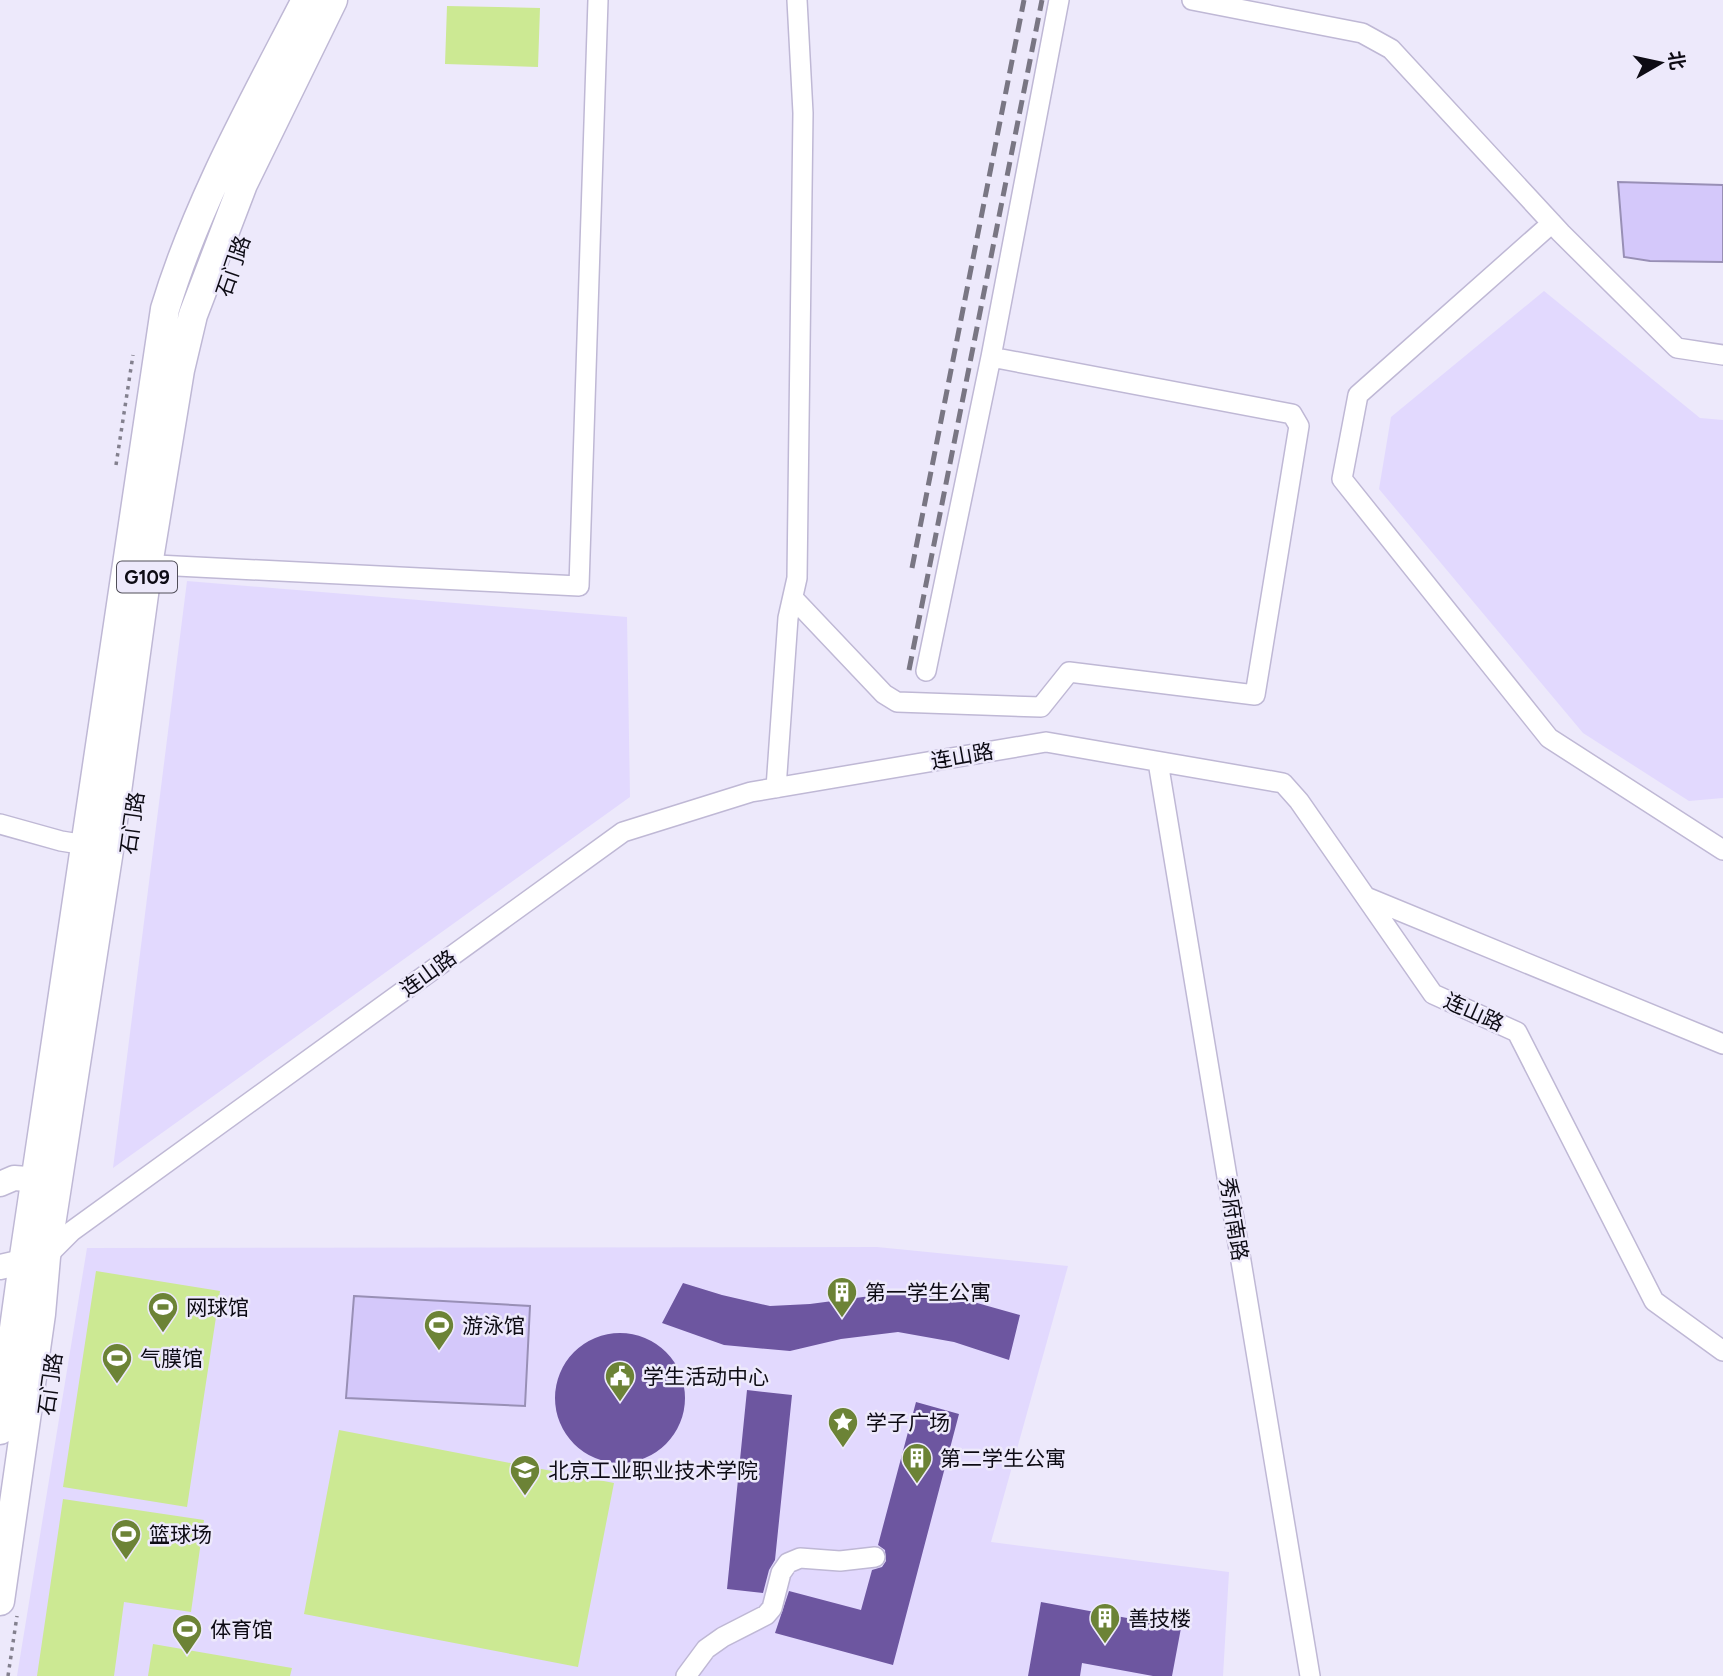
<svg xmlns="http://www.w3.org/2000/svg" width="1723" height="1676" font-family="Figtree,'Noto Sans SC',sans-serif">
  <style>
    .built { fill: #e2d9fe }
    .green { fill: #cce993 }
    .water { fill: #d4c8fa; stroke: #988fb5; stroke-width: 2 }
    .building { fill: #6d56a0 }
    .lines { fill: none; stroke-linecap: round; stroke-linejoin: round }
    .minor-casing { stroke: #bfb8d5; stroke-width: 22 }
    .major-casing { stroke: #bfb8d5; stroke-width: 27 }
    .highway-casing { stroke: #bfb8d5; stroke-width: 31 }
    .path { stroke: #83808e; stroke-width: 3.5; stroke-dasharray: 3.5 5; stroke-linecap: butt }
    .minor { stroke: #fff; stroke-width: 19 }
    .major { stroke: #fff; stroke-width: 24 }
    .highway { stroke: #fff; stroke-width: 28 }
    .rail { stroke: #797683; stroke-width: 5; stroke-dasharray: 14 7; stroke-linecap: butt }
    .labels { text-anchor: middle; dominant-baseline: central; stroke-width: 5; stroke-linejoin: round; paint-order: stroke }
    .shield { fill: #ede9fb; stroke: #504e59; stroke-width: 2 }
    .shield-label { font-size: 19px; font-weight: bold; fill: #0d0b14 }
    .street-label { font-size: 21px; fill: #0d0b14; stroke: #ede9fb }
    .poi-label { font-size: 21px; fill: #0d0b14; stroke: #ede9fb; text-anchor: start }
  </style>
  <rect width="100%" height="100%" fill="#ede9fb"/>
  <path class="built" d="M1544,291L1700,418L1723,420V798L1689,801L1583,733L1379,489L1391,417Z
    M187,581L627,617L630,797L113,1168Z
    M877,1247L1068,1266L991,1542L1229,1572L1223,1676H17L87,1248Z"/>
  <path class="green" d="M447,6L540,8L538,67L445,64Z
    M96,1271L220,1291L187,1507L63,1487Z
    M339,1430L614,1483L578,1667L304,1614Z
    M63,1499L204,1520L191,1612L124,1602L114,1676H37Z
    M153,1644L292,1668L290,1676H148Z"/>
  <path class="water" d="M1618,182L1723,185V262L1650,261L1624,257Z
    M354,1296L530,1306L525,1406L346,1398Z"/>
  <path class="building" d="M683,1283L722,1295L770,1306L810,1304L901,1292L970,1301L1020,1315L1009,1360L954,1342L898,1332L841,1339L790,1351L724,1345L662,1323Z
    M555 1398a65 65 0 1 1 130 0a65 65 0 1 1-130 0Z
    M747,1390L792,1395L775,1560L769,1570L763,1593L727,1589Z
    M916,1402L959,1414L893,1665L775,1633L789,1591L861,1610L872,1570L882,1567L886,1561L885,1550L878,1545Z
    M1041,1602L1181,1628L1172,1676H1153L1082,1663L1080,1676H1028Z"/>
  <g class="lines">
    <g class="minor-casing">
      <path id="minor" d="M1192,0L1362,33L1391,49L1561,233L1677,348L1723,355
        M1552,223L1358,395L1342,479L1549,738L1723,850
        M991,357L1059,0
        M137,564L579,586L598,0
        M793,598L884,694L897,702L1041,707L1069,672L1255,695L1299,426L1292,414L991,357L926,671
        M1158,762L1310,1676
        M776,788L788,618L797,578L803,113L797,0
        M0,824L61,841L98,847
        M1366,897L1723,1044
        M46,1257L72,1231L623,832L751,792L1046,742L1283,783L1299,801L1433,994L1517,1032L1654,1301L1723,1351
        M686,1676L706,1649L723,1637L766,1615L772,1608L781,1573L788,1563L800,1558L840,1561L875,1557"/>
    </g>
    <g class="major-casing">
      <path id="major" d="M0,1184L14,1178L55,1181
        M0,1267L40,1258"/>
    </g>
    <g class="highway-casing">
      <path id="highway" d="M0,1430L23,1263L165,309C198,200 254,101 306,0
        M0,1601L41,1314L46,1257L109,850L148,565L180,370L193,315L243,184L333,0"/>
    </g>
    <path class="path" d="M116,465L133,355
      M8,1676L17,1616"/>
    <use href="#minor" class="minor"/>
    <use href="#major" class="major"/>
    <use href="#highway" class="highway"/>
    <path class="rail" d="M912,568L1024,0
      M909,670L1042,0"/>
  </g>
  <defs>
    <g id="building-pin" transform="scale(1.575)"><path d="M0 17L-7.5 6A9.5 9.5 0 1 1 7.5 6Z" fill="#6c8336" stroke="#ede9fb"/><path d="M-4-6H4V6H1V3H-1V6H-4ZM-2.5-4.3h1.7v1.8h-1.7ZM.8-4.3h1.7v1.8H.8ZM-2.5-1h1.7V.8h-1.7ZM.8-1h1.7V.8H.8Z" fill="#fff"/></g>
    <g id="stadium-pin" transform="scale(1.575)"><path d="M0 17L-7.5 6A9.5 9.5 0 1 1 7.5 6Z" fill="#6c8336" stroke="#ede9fb"/><path d="M0-5a6.5 5 0 1 0 0 10a6.5 5 0 1 0 0-10ZM-3.5-1.8h7v3.6h-7Z" fill="#fff"/></g>
    <g id="civic-pin" transform="scale(1.575)"><path d="M0 17L-7.5 6A9.5 9.5 0 1 1 7.5 6Z" fill="#6c8336" stroke="#ede9fb"/><path d="M-.6-6.5H3V-4.5H.6V-3L4-1V1h2V6H-6V1h2V-1L-.6-3ZM-1.2 2.5V6h2.4V2.5Z" fill="#fff"/></g>
    <g id="sight-pin" transform="scale(1.575)"><path d="M0 17L-7.5 6A9.5 9.5 0 1 1 7.5 6Z" fill="#6c8336" stroke="#ede9fb"/><path d="M0-6L1.8-2.2L6-1.7L2.9 1.2L3.7 5.4L0 3.3L-3.7 5.4L-2.9 1.2L-6-1.7L-1.8-2.2Z" fill="#fff"/></g>
    <g id="university-pin" transform="scale(1.575)"><path d="M0 17L-7.5 6A9.5 9.5 0 1 1 7.5 6Z" fill="#6c8336" stroke="#ede9fb"/><path d="M0-5L7-2L0 1L-7-2ZM-4 1L0 2.5L4 1V4Q0 6-4 4Z" fill="#fff"/></g>
  </defs>
  <g fill-rule="evenodd">
    <use href="#building-pin" x="842" y="1292"/>
    <use href="#stadium-pin" x="163" y="1307"/>
    <use href="#stadium-pin" x="439" y="1325"/>
    <use href="#stadium-pin" x="117" y="1358"/>
    <use href="#civic-pin" x="620" y="1376"/>
    <use href="#sight-pin" x="843" y="1422"/>
    <use href="#building-pin" x="917" y="1458"/>
    <use href="#university-pin" x="525" y="1470"/>
    <use href="#stadium-pin" x="126" y="1534"/>
    <use href="#building-pin" x="1105" y="1618"/>
    <use href="#stadium-pin" x="187" y="1629"/>
  </g>
  <g class="labels">
    <rect class="shield" x="117" y="561.5" width="60" height="31" rx="5"/>
    <g class="shield-label">
      <text x="147" y="577">G109</text>
    </g>
    <g class="street-label">
      <text transform="translate(233 266) rotate(-71)">石门路</text>
      <text transform="translate(962 756) rotate(-10)">连山路</text>
      <text transform="translate(132 823) rotate(-82)">石门路</text>
      <text transform="translate(428 973) rotate(-36)">连山路</text>
      <text transform="translate(1474 1012) rotate(24)">连山路</text>
      <text transform="translate(1234 1219) rotate(81)">秀府南路</text>
      <text transform="translate(50 1384) rotate(-82)">石门路</text>
    </g>
    <g class="poi-label">
      <text x="865" y="1292">第一学生公寓</text>
      <text x="186" y="1307">网球馆</text>
      <text x="462" y="1325">游泳馆</text>
      <text x="140" y="1358">气膜馆</text>
      <text x="643" y="1376">学生活动中心</text>
      <text x="866" y="1422">学子广场</text>
      <text x="940" y="1458">第二学生公寓</text>
      <text x="548" y="1470">北京工业职业技术学院</text>
      <text x="149" y="1534">篮球场</text>
      <text x="1128" y="1618">善技楼</text>
      <text x="210" y="1629">体育馆</text>
    </g>
  </g>
  <g transform="translate(1660 63) rotate(81)" stroke="#ede9fb" stroke-width="5" paint-order="stroke">
  <path d="M0-5L12 26L0 18L-12 26Z" fill="#0d0b14"/>
  <text y="-10" font-size="19" font-weight="bold" text-anchor="middle" fill="#0d0b14">北</text>
  </g>
</svg>
